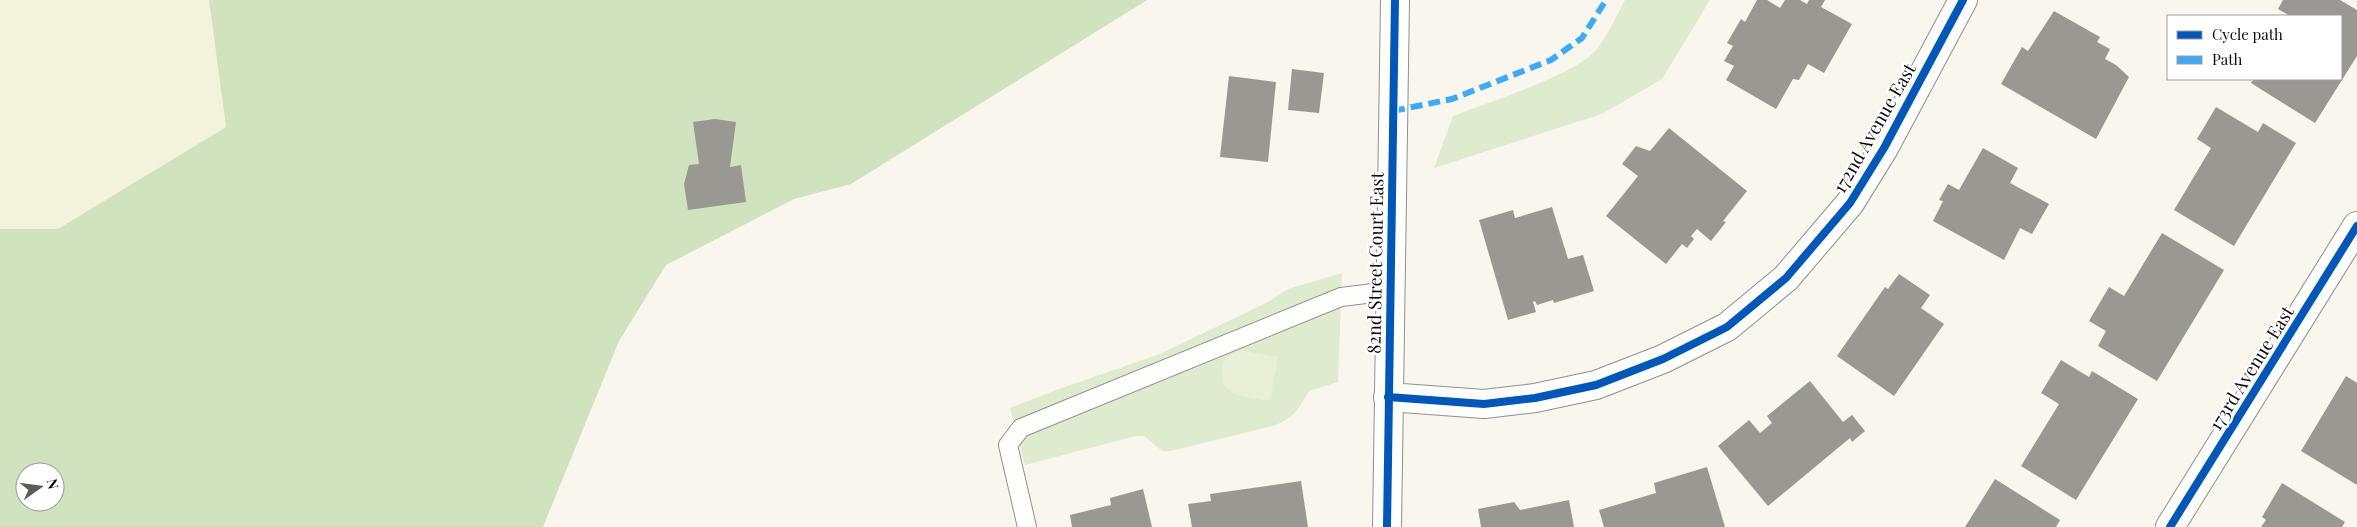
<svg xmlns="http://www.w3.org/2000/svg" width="2357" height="527" font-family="'Playfair Display',serif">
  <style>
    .farmland { fill: #f3f2db }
    .green { fill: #dfebcf }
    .forest { fill: #d0e2be; fill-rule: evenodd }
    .pitch { fill: #e9f0d8 }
    .building { fill: #9a9893 }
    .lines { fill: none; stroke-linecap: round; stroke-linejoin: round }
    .lane-casing { stroke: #91908c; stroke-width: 20 }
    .street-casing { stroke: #91908c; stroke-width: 30 }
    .lane { stroke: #fefefc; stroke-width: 18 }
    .street { stroke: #fefefc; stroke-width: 28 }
    .quiet { stroke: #3fa9f5; stroke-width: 6; stroke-dasharray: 12 6; stroke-linecap: butt }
    .cycleway-casing { stroke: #fff; stroke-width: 11 }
    .cycleway { stroke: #0057b8; stroke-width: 8 }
    .labels { text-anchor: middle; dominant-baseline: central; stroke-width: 5; stroke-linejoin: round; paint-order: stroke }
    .street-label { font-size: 18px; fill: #090909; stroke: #fff }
  </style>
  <rect width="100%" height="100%" fill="#f8f6ed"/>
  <path class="farmland" d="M0,0H209L226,127L58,229H0Z"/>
  <path class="green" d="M1625,0H1710L1662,79L1602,114L1434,168L1453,116C1488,102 1573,76 1596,50C1608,35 1616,17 1625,0Z
    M1342,273L1338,382L1309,391C1298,409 1296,416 1276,425L1171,451H1162L1144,436H1136L1025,465L1010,408L1056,390L1160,354L1268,302L1288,289Z"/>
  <path class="forest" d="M209,0H1147L851,184L794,199L666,265L619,341L543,527H0V229H58L226,127ZM25,472H55V502H25Z"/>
  <path class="pitch" d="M1243,351L1278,357L1270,401L1236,395L1223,385C1219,367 1224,352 1243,351Z"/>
  <path class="building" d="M1757,0H1767L1780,8L1785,0H1800L1807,4L1809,0H1825L1821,7L1852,24L1824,73L1808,64L1799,80L1793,79L1776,109L1726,80L1734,66L1724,61L1733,46L1727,43L1741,19L1745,22Z
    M2283,0H2340L2357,10V56L2315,123L2251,83L2254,79H2341V16H2290L2278,9Z
    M2054,11L2100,37L2097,42L2110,49L2105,59L2116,65L2129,77L2096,139L2001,84L2022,47L2028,51Z
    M1292,69L1324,73L1319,113L1288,110Z
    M1229,76L1276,82L1268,162L1220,157Z
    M2216,107L2258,132L2263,123L2296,143L2234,246L2174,210L2211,148L2197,139Z
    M715,119L736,122L730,167L741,165L746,202L688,210L684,184L689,165L699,164L693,122Z
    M1669,128L1747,191L1723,221L1726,222L1711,241L1697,229L1691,236L1694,239L1687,248L1682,244L1666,264L1606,216L1638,176L1622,164L1636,146L1650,151Z
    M1983,148L2018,168L2010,183L2049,204L2032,234L2020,228L2004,260L1933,221L1943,201L1939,200L1948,184L1959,190Z
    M1552,207L1568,259L1583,255L1594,291L1554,303L1553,300L1537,305L1535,301L1533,302L1536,312L1508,320L1479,220L1513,210L1515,218Z
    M2162,233L2224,270L2157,381L2098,346L2106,331L2089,321L2109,287L2124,296Z
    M1899,274L1930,295L1921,308L1944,324L1894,396L1837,356L1885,287L1888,289Z
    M2061,360L2089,377L2092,371L2138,399L2076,500L2021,466L2059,404L2041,393Z
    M2346,376L2357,383V485L2301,451Z
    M1810,381L1843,422L1852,415L1865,431L1852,442L1850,438L1768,506L1718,446L1749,420L1760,433L1772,423L1767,416Z
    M1707,467L1725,527H1604L1599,510L1656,493L1654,483Z
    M1995,479L2060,520L2056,527H1965Z
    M1301,481L1308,527H1192L1188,504L1211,501L1210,494Z
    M2282,483L2345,522L2342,527H2261L2266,520L2262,517Z
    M1143,489L1152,527H1072L1070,515L1111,505L1110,498Z
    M1569,500L1574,527H1481L1478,509L1514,502L1520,510Z"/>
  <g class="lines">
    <g class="lane-casing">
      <path id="lane" d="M1027,527L1008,445L1021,428L1341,297L1390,291"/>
    </g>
    <g class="street-casing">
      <path id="street" d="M1388,397L1484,404L1535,398L1596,385L1663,359L1727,327L1786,278L1850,203L1884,148L1963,0
        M1387,527L1395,0
        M2170,527L2357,226"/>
    </g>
    <use href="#lane" class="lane"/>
    <use href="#street" class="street"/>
    <path class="quiet" d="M1393,111L1452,99L1551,60L1582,38L1606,0"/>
    <g class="cycleway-casing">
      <path id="cycleway" d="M1388,397L1484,404L1535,398L1596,385L1663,359L1727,327L1786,278L1850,203L1884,148L1963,0
        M1387,527L1395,0
        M2170,527L2357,226"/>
    </g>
    <use href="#cycleway" class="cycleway"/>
  </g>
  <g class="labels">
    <g class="street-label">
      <text transform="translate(1874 128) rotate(-60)">172nd Avenue East</text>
      <text transform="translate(1375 263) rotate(-89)">82nd Street Court East</text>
      <text transform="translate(2251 368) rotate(-58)">173rd Avenue East</text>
    </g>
  </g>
  <rect x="2167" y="15" width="175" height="65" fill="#ffffff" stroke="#9d9d9d"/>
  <rect x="2177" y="31" width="25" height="8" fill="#0057b8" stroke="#9d9d9d"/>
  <text x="2212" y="40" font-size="15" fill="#090909">Cycle path</text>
  <rect x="2177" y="56" width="25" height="8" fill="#3fa9f5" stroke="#9d9d9d"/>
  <text x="2212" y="65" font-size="15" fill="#090909">Path</text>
  <g transform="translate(40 487) rotate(76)"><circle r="24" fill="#ffffff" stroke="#9d9d9d"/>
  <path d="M0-4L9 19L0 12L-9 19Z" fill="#5d5c59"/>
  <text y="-8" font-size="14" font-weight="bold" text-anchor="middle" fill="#090909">N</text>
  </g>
</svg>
